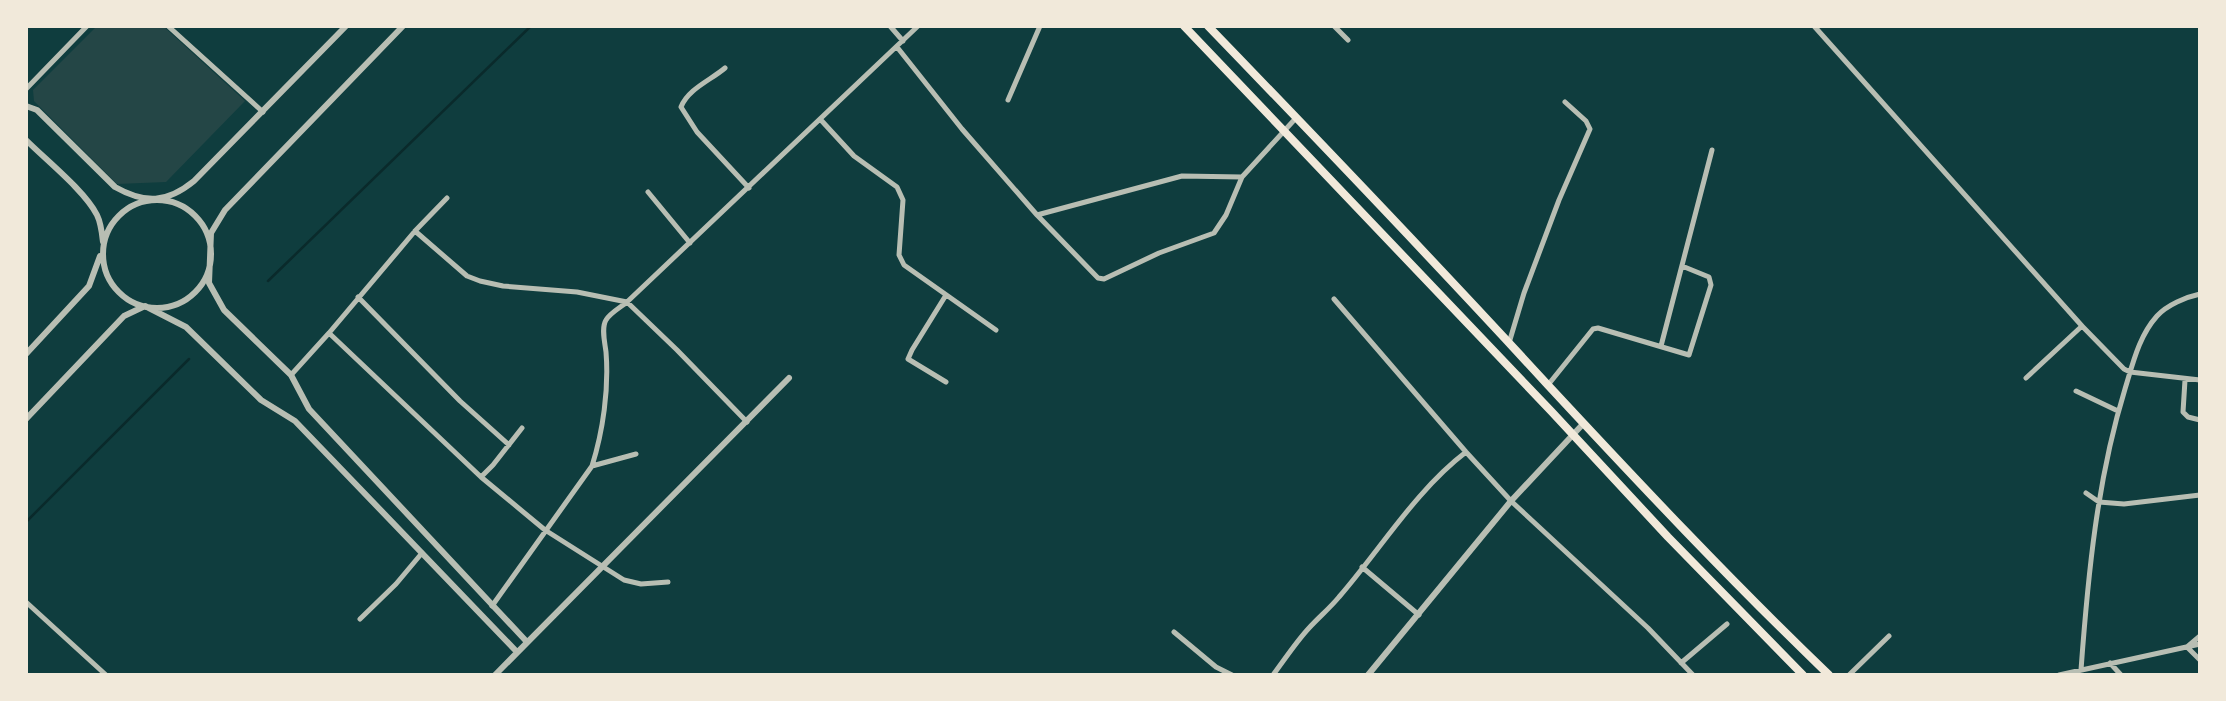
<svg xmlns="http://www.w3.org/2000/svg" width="2226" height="701" font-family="'Noto Sans',sans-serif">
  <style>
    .green { fill: #244646 }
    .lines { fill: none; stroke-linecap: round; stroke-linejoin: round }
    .stream { stroke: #0a2a2b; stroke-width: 2.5 }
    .minor { stroke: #b8beb3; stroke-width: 5 }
    .tertiary { stroke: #b8beb3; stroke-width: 6 }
    .primary { stroke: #f1e9da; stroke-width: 8 }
  </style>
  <rect width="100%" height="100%" fill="#0f3d3e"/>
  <path class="green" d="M97,26H163L245,101L166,182L117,184L34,101L33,90Z"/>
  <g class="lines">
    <path class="stream" d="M268,281L531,26
      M26,522L189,359"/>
    <path class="minor" d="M168,26L263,112
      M890,26L903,41
      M1334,26L1348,40
      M1814,26L2082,326
      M897,47L962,129L1037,215L1182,176L1242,177L1296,118
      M725,68C711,80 688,89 681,107L697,132L749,188
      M26,89L87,26
      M1008,100L1040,26
      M820,119L854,156L897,187L903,200L899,255L904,265L996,330
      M648,192L690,243
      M1037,215L1098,278L1104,279L1159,253L1214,233L1226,215L1242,177
      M415,231L467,276L480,281L503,286L577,292L627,302L918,26
      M946,295L912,350L908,359L946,382
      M358,297L460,401L509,445
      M1334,299L1466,452L1511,501L1648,628L1693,675
      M329,333L415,231L447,198
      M1509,343L1524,293L1559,200L1590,129L1586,121L1565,102
      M1661,346L1712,150
      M291,375L329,333L481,477L545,530L624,580L641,584L668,582
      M2026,378L2082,326L2124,369L2130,372L2200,380
      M2185,380L2183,412L2188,417L2200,420
      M1548,385L1593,329L1598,328L1689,355L1711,285L1709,277L1682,266
      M2076,391L2118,411
      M592,466L636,454
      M481,477L493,465L522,428
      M2086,493L2099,502L2124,504L2200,495
      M1362,567L1419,615
      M26,602L106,675
      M492,606L592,466C603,431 609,389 606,352C605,343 601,328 606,320C610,313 621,307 627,302L677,350L747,422
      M360,619L396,584L422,553
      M1174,632L1216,667L1232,675
      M2200,636L2187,647L2200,660
      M1681,663L1727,624
      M2110,663L2121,675
      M2081,670C2088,575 2097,480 2125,389C2133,363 2139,336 2157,316C2167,305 2186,297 2200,294
      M1273,675C1285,659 1296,642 1309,628C1319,617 1330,608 1339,597C1380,550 1416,490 1466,452
      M1849,675L1889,636
      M2059,675L2200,644"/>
    <path class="tertiary" d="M403,26L225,210L211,233L209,283L224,310L291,375L309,409L527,642
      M26,106L37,110L115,187C145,204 167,203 194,181L346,26
      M26,140C46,160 85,191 97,215C101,223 102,233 103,242
      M103 254a54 54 0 1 1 108 0a54 54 0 1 1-108 0Z
      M26,354L89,286L100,256
      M26,419L124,316L145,306L186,327L261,400L295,421L517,652
      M495,675L789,378
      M1368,675L1511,501L1583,424"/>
    <path class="primary" d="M1184,26L1551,411L1668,537L1803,675
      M1208,26C1322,144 1435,262 1546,383C1638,482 1731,581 1829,675"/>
  </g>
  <rect width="2226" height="701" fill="none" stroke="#f1e9da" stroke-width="56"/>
</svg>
